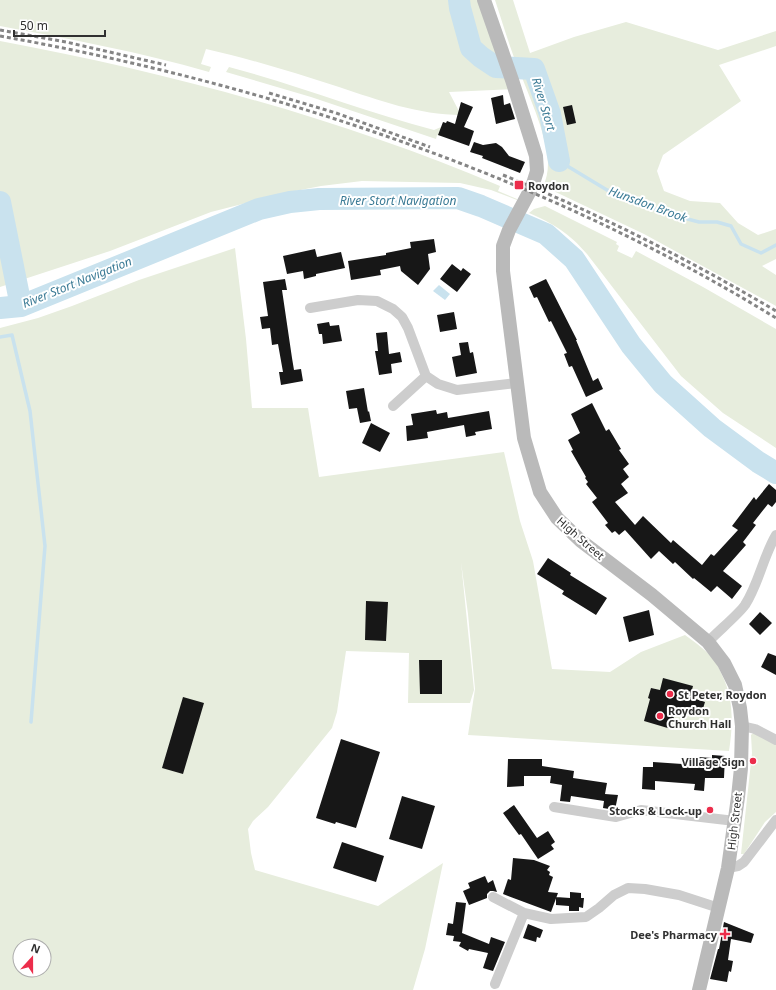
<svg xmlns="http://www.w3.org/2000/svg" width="776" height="990" font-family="'Noto Sans',sans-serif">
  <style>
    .green { fill: #e7eddd; fill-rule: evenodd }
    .water { fill: #c9e2ee }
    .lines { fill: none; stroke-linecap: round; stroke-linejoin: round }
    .stream { stroke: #c9e2ee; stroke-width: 3.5 }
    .river { stroke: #c9e2ee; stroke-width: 22 }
    .building { fill: #171717 }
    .minor { stroke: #cdcdcd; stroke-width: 10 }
    .secondary { stroke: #bababa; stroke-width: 14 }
    .rail { stroke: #858585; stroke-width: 3; stroke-dasharray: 4 3; stroke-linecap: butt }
    .poi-dot { fill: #ec2d4b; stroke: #fff; stroke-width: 1.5 }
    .labels { text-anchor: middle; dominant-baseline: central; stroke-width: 4; stroke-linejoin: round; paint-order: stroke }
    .poi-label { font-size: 11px; font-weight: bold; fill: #303030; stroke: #fff; text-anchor: start }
    .street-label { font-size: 11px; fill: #303030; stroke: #fff }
    .water-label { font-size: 12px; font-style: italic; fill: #3a7a95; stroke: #fff }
  </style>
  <rect width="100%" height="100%" fill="#fff"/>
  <path class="green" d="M0,0H479L513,89L449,92L461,115C419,115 378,100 339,87C295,73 251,59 206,49L201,64L211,67L209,72C140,52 70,39 0,26Z
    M495,0H513L530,53L574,37L626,22L718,50L776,31V46L719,65L741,101L663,155L657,171L664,191L690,201L720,203L738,223L758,235L776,229V259L762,266L776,275V306L644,234L543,186C548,177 549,164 547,153C543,126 530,99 520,72C510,49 503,24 495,0Z
    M0,41C170,73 340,118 500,186L498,191L517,199V200L491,190L460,183L362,181L321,186L285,193L211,212L110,251L0,287Z
    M229,67C298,85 365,112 434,130L441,127L444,128L442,136L437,135L436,139L311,97L226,72Z
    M545,206L617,242L616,244L619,246L617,251L632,258L636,251L703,287L776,329V448L723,413L681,376L587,254C569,233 554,224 529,213L534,209Z
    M235,248L246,339L252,408H308L319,477L504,452L520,521L533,561L552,669L610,672L641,652L685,635C696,643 707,651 715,661C718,665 720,671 722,675C734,699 733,725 729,751L468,735L475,689L468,614L461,562L474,690L470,703H408L409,653L346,651L337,712L332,728L268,807L253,821L248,829L251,853L255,870L378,906L443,863L425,949L413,990H0V328L38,318L72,306L139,280ZM20,946H44V970H20Z
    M753,733L759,734L776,745V812L765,822L744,854H741L752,753L751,735Z"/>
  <path class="water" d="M439,285L450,294L445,300L433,291Z"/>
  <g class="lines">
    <path class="stream" d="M559,161L607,190L665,213L699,222H717L731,226L741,244L761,253L776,245
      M0,337L12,335L30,411L45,546L31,722"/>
    <path class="river" d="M459,0L460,8L471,48L481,57L496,67L534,69L550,114L559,161
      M0,202L21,306
      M0,308L21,306L259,209L290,202L319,199L458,198L481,206L546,234L574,259L631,345L663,384L712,428L758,462L776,473"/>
  </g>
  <path class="building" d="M503,95L504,105L510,103L515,119L496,124L491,98Z
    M461,102L473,107L464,127L474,131L469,146L438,135L443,122L446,123L447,121L455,124Z
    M572,105L576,123L567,125L563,107Z
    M474,142L483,145L496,143L502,147L509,156L525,162L520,173L482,158L483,156L470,152Z
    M434,239L436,252L428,254L430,269L418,285L401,271L400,266L380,270L381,275L351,280L348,261L386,255V253L411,248L410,242Z
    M315,249L317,257L341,252L345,268L316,274V276L304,279L303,271L287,274L283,256Z
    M452,264L461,271L463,268L471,274L457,292L440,279Z
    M285,279L287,290H282L292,358L294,370L301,369L303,381L281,385L279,372H283L278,344L272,345L270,328L262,329L260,317L268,316L263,282Z
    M546,279L577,340H576L593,381L598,378L603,389L586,397L572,366L569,367L564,354L567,353L551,321L549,322L537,297L534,298L529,287Z
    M454,312L457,329L440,332L437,315Z
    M329,322L330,326L339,325L342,341L323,344L322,334H319L317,324Z
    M387,332L389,354L400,352L402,362L391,364L392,373L379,375L375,351H378L376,333Z
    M468,342L470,353L473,352L477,373L456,377L452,357L461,355L459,343Z
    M364,388L368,412L369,411L371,421L360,423L357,408L349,409L346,391Z
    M592,403L606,431L609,429L621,449L619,450L629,464L623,469L629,477L621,484L628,493L615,502L635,525L643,516L671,543L673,540L702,565L711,554L714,556L738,530L732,526L754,497L756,500L769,484L776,490V502L772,507L768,504L753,523L756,525L743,542L746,545L723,571L742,586L732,599L717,586L711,592L694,578L693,579L675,562L673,564L659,551L651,559L625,530L619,535L615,531L612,533L605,525L608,523L592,502L597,498L586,484L588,482L585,478L586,477L571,451L573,450L568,440L580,433L571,414Z
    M436,410L437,414L447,412L448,418L489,411L492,429L475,432L476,435L466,437L464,425L427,432L428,438L407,441L406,426L413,425L411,414Z
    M371,423L390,433L380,452L362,443Z
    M548,558L571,573L570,575L607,598L596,615L562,594L564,591L537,574Z
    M366,601L388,602L386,641L365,640Z
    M649,610L654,635L629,642L623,617Z
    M760,612L772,623L760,635L749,624Z
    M768,653L776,656V675L761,667Z
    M419,660H442V694H420Z
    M663,678L693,686L690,697L705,702L701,715L676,708L671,729L644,721L650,699L648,698L651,688L660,690Z
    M183,697L204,703L183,774L162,768Z
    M341,739L380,752L356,828L336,822L335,824L316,818Z
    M712,755L725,756L724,778H705L704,791L694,790L695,784L655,781V790L642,789L643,767H653V762L697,765L698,757L712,758Z
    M508,759H542V766L574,771L573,778L607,783L605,794L618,795L615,810L603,808L604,801L571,796L570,802L560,801L562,785L550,783L551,776H524V786L507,787Z
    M402,796L435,806L422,849L389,839Z
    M514,805L537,838L548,831L555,842L551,845L554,849L538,859L521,834L519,835L503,813Z
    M342,842L384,856L376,882L333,868Z
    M513,858L534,860L550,866L547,870L550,872L549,875L553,877L548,892L558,893L551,912L503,894L508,879L511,880Z
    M485,876L488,883L493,880L497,892L493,891H490L487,894V898L469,905L463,891L470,888L468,883Z
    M570,892L581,893V898H584L583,908L579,907V911H569V906L556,905V897L570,898Z
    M456,902L466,903L462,933L489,944L491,937L505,942L493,971L483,968L488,953L469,949L468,951L459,946L461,942L453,941L454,936L446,935L448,923L453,924Z
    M724,922L754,934L751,943L731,939L728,960L733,961L731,972L729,971L727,982L710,979L718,949H719Z
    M528,924L543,930L540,938L537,937L536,942L523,938Z"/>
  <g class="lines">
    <path class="minor" d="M310,308L358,300L377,301L393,309L402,317L408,328L426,376L438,384L457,390L516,383
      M393,406L426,376
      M708,642C717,632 738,615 745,605C759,583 763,557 776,535
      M742,726L755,729L776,740
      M554,807L616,817L641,810L735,821
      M728,868L738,866L744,862L776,820
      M493,897L524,913L551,919L586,917L599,908L614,895L628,888L645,889L679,895L719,908
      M495,984L524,913"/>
    <path class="secondary" d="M484,0L512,80L536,156L537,171L532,187L509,230L503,246V271L524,438L540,492L557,518L581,541L652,595L708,642L724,663L735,685L740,708L742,726L741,768L738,797L728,868L699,990"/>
    <path class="rail" d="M0,30L66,42L166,65
      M0,36C268,84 543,175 776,318
      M269,93L336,113L430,147
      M503,175C597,213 688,259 776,311"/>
  </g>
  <g class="poi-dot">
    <rect x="514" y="180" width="10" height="10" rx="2"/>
    <circle cx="670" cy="694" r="4"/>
    <circle cx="660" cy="716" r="4"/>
    <circle cx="753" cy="761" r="4"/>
    <circle cx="710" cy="810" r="4"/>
    <path d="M723 928h4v4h4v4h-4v4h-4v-4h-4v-4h4z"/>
  </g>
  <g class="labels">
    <g class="poi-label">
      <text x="528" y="185">Roydon</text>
      <text x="678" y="694">St Peter, Roydon</text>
      <text x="668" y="710">Roydon<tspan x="668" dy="13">Church Hall</tspan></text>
      <text x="745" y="761" text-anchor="end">Village Sign</text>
      <text x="702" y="810" text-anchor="end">Stocks &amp; Lock-up</text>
      <text x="717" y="934" text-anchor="end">Dee's Pharmacy</text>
    </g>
    <g class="street-label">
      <text transform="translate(581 538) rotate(41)">High Street</text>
      <text transform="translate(734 821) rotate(-83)">High Street</text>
    </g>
    <g class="water-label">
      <text transform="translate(544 104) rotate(73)">River Stort</text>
      <text x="398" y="200">River Stort Navigation</text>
      <text transform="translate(648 204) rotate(20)">Hunsdon Brook</text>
      <text transform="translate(77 282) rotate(-22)">River Stort Navigation</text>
    </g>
  </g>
  <g transform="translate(32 958) rotate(21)"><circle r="19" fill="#ffffff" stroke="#acacac"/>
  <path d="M0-3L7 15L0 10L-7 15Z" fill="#ec2d4b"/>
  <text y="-6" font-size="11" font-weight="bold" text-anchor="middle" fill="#303030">N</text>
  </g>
  <path d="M14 30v6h91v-6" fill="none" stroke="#303030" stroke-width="2"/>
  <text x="20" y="30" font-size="12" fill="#303030" stroke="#ffffff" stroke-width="3" paint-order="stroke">50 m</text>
</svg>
